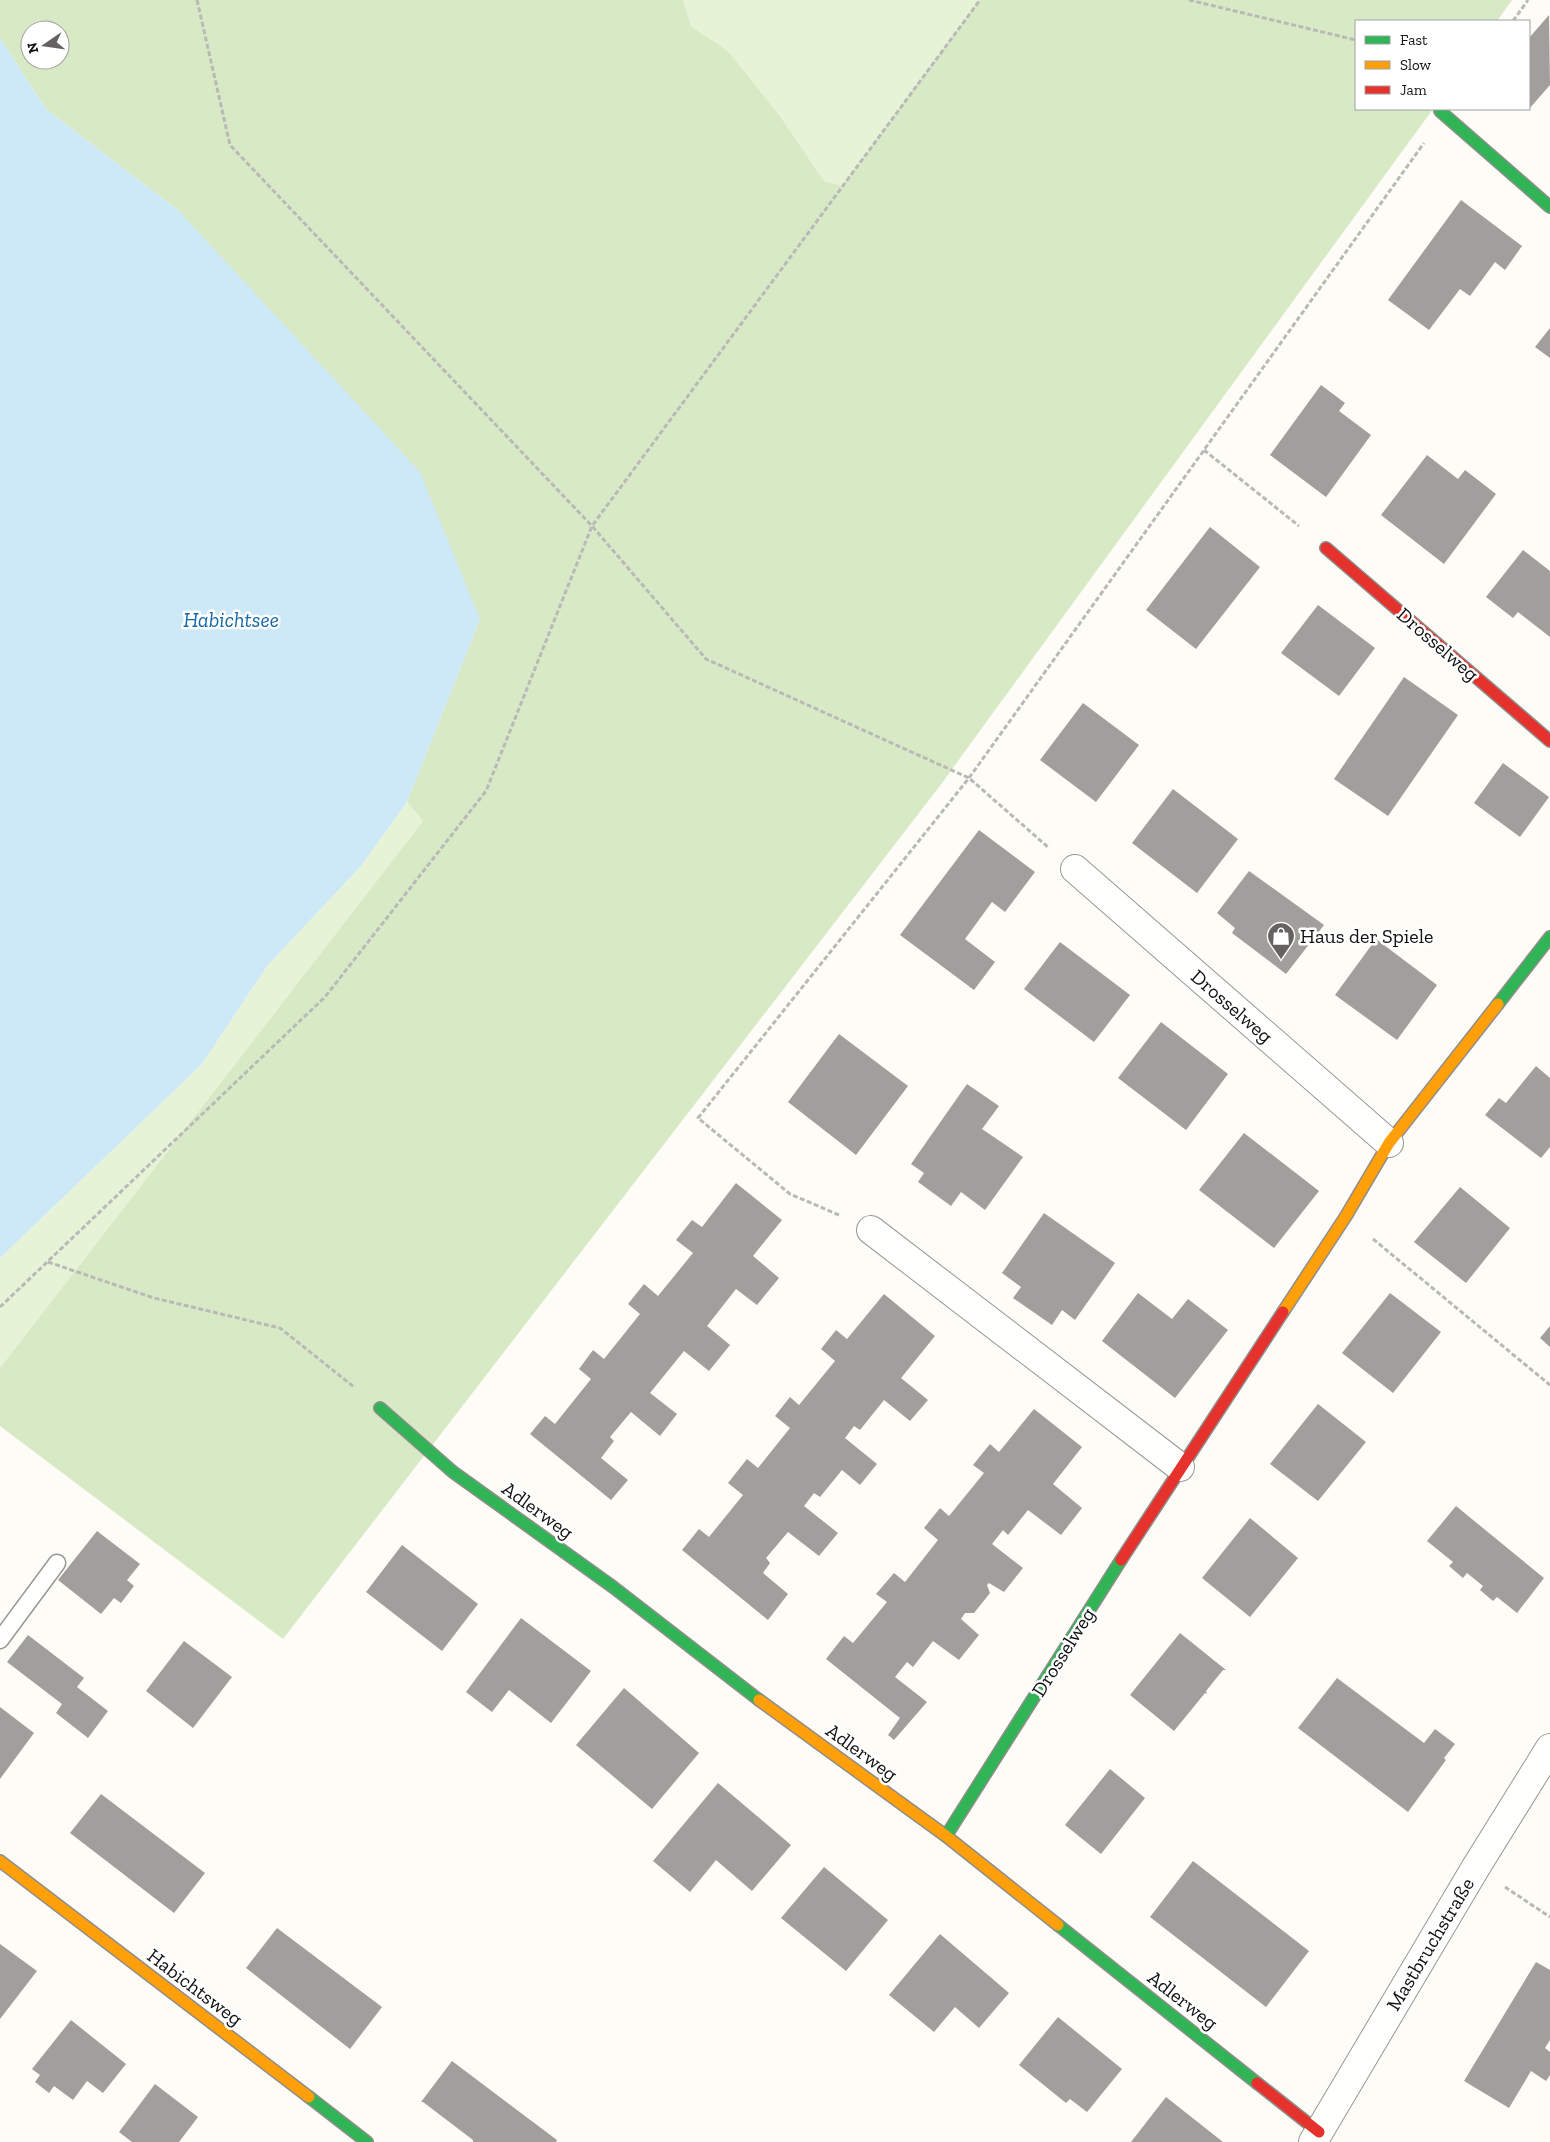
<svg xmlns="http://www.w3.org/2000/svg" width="1550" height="2142" font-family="'Zilla Slab',serif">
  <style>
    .green { fill: #e7f3d7 }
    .forest { fill: #d8eac5; fill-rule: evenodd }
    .water { fill: #cde8f7 }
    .building { fill: #a19f9c }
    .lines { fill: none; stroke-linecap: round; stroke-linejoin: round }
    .lane-casing { stroke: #979795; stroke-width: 19 }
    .street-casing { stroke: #979795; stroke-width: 30 }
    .fast-casing { stroke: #8e8d8b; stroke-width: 14 }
    .slow-casing { stroke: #8e8d8b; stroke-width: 14 }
    .jam-casing { stroke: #8e8d8b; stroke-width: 14 }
    .path { stroke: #b9b9b8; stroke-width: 3; stroke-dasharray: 5 2.5; stroke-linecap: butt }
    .lane { stroke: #fffffe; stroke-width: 16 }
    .street { stroke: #fffffe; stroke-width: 28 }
    .fast { stroke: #30b455; stroke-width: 11 }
    .slow { stroke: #ff9f0a; stroke-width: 11 }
    .jam { stroke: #e5322d; stroke-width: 11 }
    .labels { text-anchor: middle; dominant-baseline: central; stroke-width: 5; stroke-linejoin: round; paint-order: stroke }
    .street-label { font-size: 20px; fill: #111; stroke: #fff }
    .poi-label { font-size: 20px; fill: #111; stroke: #fff; text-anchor: start }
    .water-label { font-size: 21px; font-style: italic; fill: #1768a6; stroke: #fff }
  </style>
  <rect width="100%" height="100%" fill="#fdfcf7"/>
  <path class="green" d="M683,0H979L842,186L824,181L780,116L728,51L691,26Z
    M407,802L423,821L0,1368V1258L202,1064L267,966L361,866Z"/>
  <path class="forest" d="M0,0H683L691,26L728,51L780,116L824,181L842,186L979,0H1512L1497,21H1356V109H1433L939,787L283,1639L0,1426V1368L423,821L407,802L480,619L179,211L46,109L0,38ZM30,30H60V60H30Z"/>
  <path class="water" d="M0,38L46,109L179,211L420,472L480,619L407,802L361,866L267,966L202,1064L0,1258Z"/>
  <path class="building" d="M1549,15L1550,85L1529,109V38Z
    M1461,200L1522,246L1505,270L1495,262L1470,296L1460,289L1429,330L1388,300Z
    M1550,328V358L1535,347Z
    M1321,385L1345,403L1339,411L1371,435L1326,497L1270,455Z
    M1427,455L1458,479L1465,470L1496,494L1444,564L1381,515Z
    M1210,527L1260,567L1196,649L1146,610Z
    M1523,550L1550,571V637L1518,612L1513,618L1486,597Z
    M1318,605L1375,648L1339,696L1281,653Z
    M1404,677L1458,715L1388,816L1334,779Z
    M1083,703L1139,745L1096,802L1040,760Z
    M1503,763L1549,797L1520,837L1474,803Z
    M1173,789L1238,839L1197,893L1132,843Z
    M979,830L1035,872L1005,912L992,902L965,939L995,962L974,990L900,935Z
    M1249,871L1324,925L1286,974L1232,933L1235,928L1217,913Z
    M1376,939L1437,985L1397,1040L1335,995Z
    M1060,942L1130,995L1094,1042L1024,989Z
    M1161,1022L1228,1074L1186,1130L1118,1078Z
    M839,1034L908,1086L856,1155L788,1102Z
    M1536,1066L1550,1078V1147L1541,1158L1485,1115L1499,1098L1506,1103Z
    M967,1084L999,1106L982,1129L1023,1157L985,1210L961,1192L951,1206L918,1182L924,1173L911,1164Z
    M1244,1133L1319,1191L1274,1248L1199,1190Z
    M736,1183L782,1220L753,1256L779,1278L757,1305L736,1289L707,1326L730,1345L709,1371L684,1351L650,1393L677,1414L660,1436L631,1412L610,1437L614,1441L601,1458L628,1480L611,1500L530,1434L545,1416L555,1424L591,1379L579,1369L593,1350L604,1359L640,1314L628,1304L644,1284L658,1296L693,1253L676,1240L692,1220L702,1227Z
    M1460,1187L1510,1228L1466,1283L1414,1242Z
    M1044,1213L1115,1263L1075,1320L1062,1310L1052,1325L1013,1298L1021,1287L1002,1273Z
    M1138,1293L1172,1319L1188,1299L1228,1330L1175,1398L1102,1341Z
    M1390,1293L1441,1332L1393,1393L1342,1353Z
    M884,1294L935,1336L901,1378L928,1400L910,1421L884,1400L860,1430L854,1426L845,1438L877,1464L860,1485L842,1470L820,1497L814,1493L804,1506L838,1533L819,1556L788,1532L766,1558L770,1563L763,1573L788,1594L768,1620L682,1550L699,1529L709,1537L743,1495L728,1483L747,1459L758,1468L790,1428L775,1416L790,1397L799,1405L835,1361L821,1349L836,1330L847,1339Z
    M1550,1326V1347L1540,1338Z
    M1318,1404L1366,1442L1318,1501L1270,1464Z
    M1034,1409L1082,1447L1053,1484L1082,1508L1061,1535L1028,1510L1008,1535L1003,1530L992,1544L1023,1568L1004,1592L989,1583L987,1585L990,1593L974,1613H965L961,1619L979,1635L959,1660L933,1641L913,1667L907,1662L895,1677L927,1702L894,1740L888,1735L900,1718L826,1659L844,1636L853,1643L887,1602L876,1594L894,1573L905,1582L938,1540L924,1528L940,1508L949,1516L984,1473L973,1465L990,1444L999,1452Z
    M1456,1506L1544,1578L1517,1613L1497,1597L1493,1601L1480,1590L1483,1586L1467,1573L1463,1578L1449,1566L1453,1562L1427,1541Z
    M1250,1518L1298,1558L1250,1617L1202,1578Z
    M97,1531L140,1564L127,1580L134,1586L121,1603L114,1598L101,1614L58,1580Z
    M402,1545L478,1604L442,1651L366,1592Z
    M521,1618L591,1671L551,1723L509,1690L492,1712L466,1692Z
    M1180,1633L1226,1670H1223L1206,1691L1207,1694L1205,1693L1174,1731L1130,1695Z
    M28,1635L84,1678L77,1687L108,1711L88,1738L56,1713L62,1704L7,1662Z
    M184,1641L232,1677L193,1728L146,1691Z
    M1337,1678L1424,1743L1435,1729L1455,1744L1444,1758L1446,1760L1408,1812L1298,1728Z
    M624,1688L699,1753L652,1809L576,1745Z
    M0,1707L34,1733L0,1779Z
    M1110,1769L1145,1798L1101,1854L1065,1825Z
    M718,1783L791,1845L752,1891L716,1860L690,1892L653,1861Z
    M101,1794L205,1873L174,1913L70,1833Z
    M1193,1861L1309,1951L1266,2007L1150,1917Z
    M824,1867L888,1920L846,1971L781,1918Z
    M277,1928L382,2007L350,2049L246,1968Z
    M940,1934L1009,1993L979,2028L955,2007L934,2032L889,1995Z
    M0,1944L37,1971L0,2019Z
    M1536,1962L1550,1970V2040L1545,2048L1550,2052V2075L1546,2081L1531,2071L1509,2108L1464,2081Z
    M1058,2017L1122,2069L1087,2112L1070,2099L1066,2103L1019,2065Z
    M71,2020L126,2064L103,2093L87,2081L73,2100L54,2086L49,2093L35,2082L40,2075L32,2069Z
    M452,2061L557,2140L556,2142H473V2140L423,2102H421Z
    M155,2084L198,2117L179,2142H132L119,2132Z
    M1166,2097L1223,2142H1131Z"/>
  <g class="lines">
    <g class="lane-casing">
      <path id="lane" d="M0,1640L57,1563"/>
    </g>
    <g class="street-casing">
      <path id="street" d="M1075,869L1389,1143
        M871,1230L1180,1467
        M1313,2142L1476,1867L1550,1748"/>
    </g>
    <g class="fast-casing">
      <path id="fast" d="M1440,111L1550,207
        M1498,1004L1550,937
        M380,1408L453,1472L613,1587L759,1700
        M946,1836L1121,1560
        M1058,1925L1257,2083
        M309,2097L367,2142"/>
    </g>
    <g class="slow-casing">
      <path id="slow" d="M1283,1312L1346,1216L1389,1143L1498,1004
        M759,1700L946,1836L1058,1925
        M0,1861L309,2097"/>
    </g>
    <g class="jam-casing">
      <path id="jam" d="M1326,548L1550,741
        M1121,1560L1283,1312
        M1257,2083L1319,2132"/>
    </g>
    <path class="path" d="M197,0L230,145L592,526L706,659L969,778L1049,848
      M1189,0L1356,40
      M1513,21L1528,0
      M1204,450L1299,526
      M839,1215L790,1194L698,1118L969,778L1424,143
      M1373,1239L1550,1385
      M48,1262L154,1298L280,1328L354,1387
      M0,1307L325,997L486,791L592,526L980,0
      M1505,1887L1550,1917"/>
    <use href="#lane" class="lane"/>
    <use href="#street" class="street"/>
    <use href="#fast" class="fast"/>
    <use href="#slow" class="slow"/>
    <use href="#jam" class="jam"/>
  </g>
  <defs>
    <g id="shop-pin" transform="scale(1.4375)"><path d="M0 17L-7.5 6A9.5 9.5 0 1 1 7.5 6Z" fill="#646362" stroke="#fff"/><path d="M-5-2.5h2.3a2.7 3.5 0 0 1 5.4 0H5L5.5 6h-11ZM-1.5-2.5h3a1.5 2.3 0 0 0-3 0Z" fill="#fff"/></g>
  </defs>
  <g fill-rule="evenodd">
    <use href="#shop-pin" x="1281" y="936"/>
  </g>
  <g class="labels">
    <g class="street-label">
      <text transform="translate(1438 644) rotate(41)">Drosselweg</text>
      <text transform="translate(1232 1006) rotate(41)">Drosselweg</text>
      <text transform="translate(538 1510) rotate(36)">Adlerweg</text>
      <text transform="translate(1063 1652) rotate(-58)">Drosselweg</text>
      <text transform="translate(862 1752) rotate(36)">Adlerweg</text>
      <text transform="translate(1430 1944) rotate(-59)">Mastbruchstraße</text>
      <text transform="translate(195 1987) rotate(37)">Habichtsweg</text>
      <text transform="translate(1183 2000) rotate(38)">Adlerweg</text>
    </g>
    <g class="poi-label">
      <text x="1300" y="936">Haus der Spiele</text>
    </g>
    <g class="water-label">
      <text x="231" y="619">Habichtsee</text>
    </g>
  </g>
  <rect x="1355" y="20" width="175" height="90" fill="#ffffff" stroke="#a0a0a0"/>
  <rect x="1365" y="36" width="25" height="8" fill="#30b455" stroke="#a0a0a0"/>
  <text x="1400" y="45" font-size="15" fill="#111111">Fast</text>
  <rect x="1365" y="61" width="25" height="8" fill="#ff9f0a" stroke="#a0a0a0"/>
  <text x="1400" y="70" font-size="15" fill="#111111">Slow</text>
  <rect x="1365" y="86" width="25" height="8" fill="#e5322d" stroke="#a0a0a0"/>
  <text x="1400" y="95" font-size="15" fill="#111111">Jam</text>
  <g transform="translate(45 45) rotate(257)"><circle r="24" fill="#ffffff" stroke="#a0a0a0"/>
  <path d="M0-4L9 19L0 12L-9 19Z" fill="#646362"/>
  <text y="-8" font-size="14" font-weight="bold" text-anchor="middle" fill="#111111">N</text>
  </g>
</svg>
